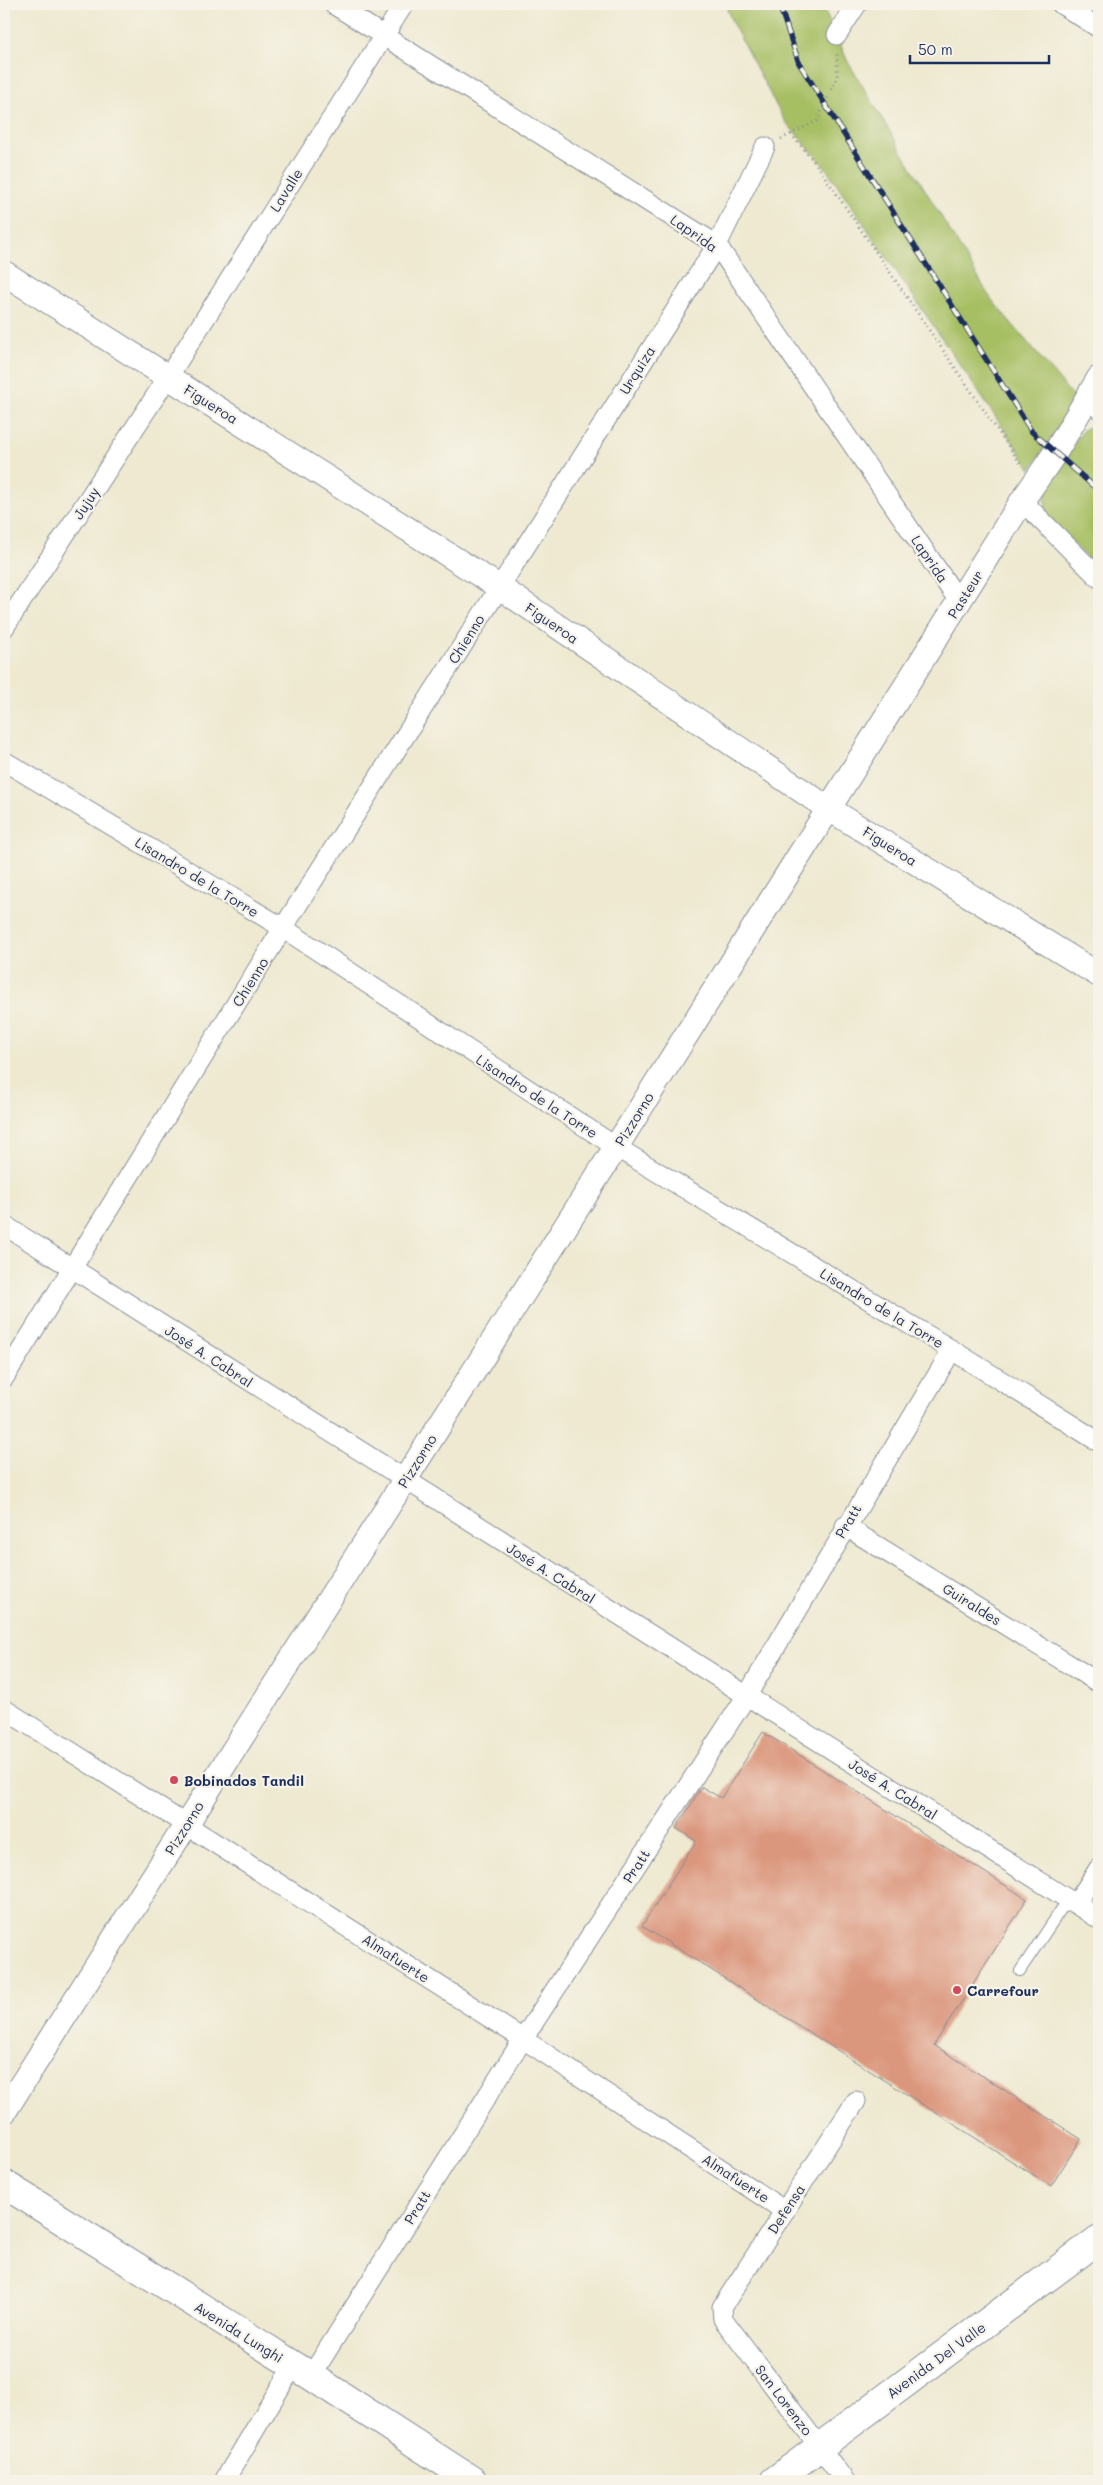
<svg xmlns="http://www.w3.org/2000/svg" width="1103" height="2485" font-family="Mali,sans-serif">
  <style>
    .green { fill: #a7bf64; stroke: #617761 }
    .building { fill: #db977e }
    .lines { fill: none; stroke-linecap: round; stroke-linejoin: round }
    .service-casing { stroke: #848c97; stroke-width: 12 }
    .minor-casing { stroke: #848c97; stroke-width: 21 }
    .tertiary-casing { stroke: #848c97; stroke-width: 26 }
    .secondary-casing { stroke: #848c97; stroke-width: 30 }
    .path { stroke: #848c97; stroke-width: 3; stroke-dasharray: 1 4; stroke-linecap: butt }
    .service { stroke: #fff; stroke-width: 10 }
    .minor { stroke: #fff; stroke-width: 19 }
    .tertiary { stroke: #fff; stroke-width: 24 }
    .secondary { stroke: #fff; stroke-width: 28 }
    .rail-casing { stroke: #1b2f5e; stroke-width: 5.5 }
    .rail { stroke: #f7f3e8; stroke-width: 4; stroke-dasharray: 11; stroke-linecap: butt }
    .poi-dot { fill: #d1495b; stroke: #f7f3e8; stroke-width: 2 }
    .labels { text-anchor: middle; dominant-baseline: central; stroke-width: 4.5; stroke-linejoin: round; paint-order: stroke }
    .street-label { font-size: 14px; fill: #1b2f5e; stroke: #f7f3e8 }
    .poi-label { font-size: 14px; font-weight: bold; fill: #1b2f5e; stroke: #f7f3e8; text-anchor: start }
  </style>
  <rect width="100%" height="100%" fill="#f7f3e8"/>
  <filter id="ink" filterUnits="userSpaceOnUse"><feTurbulence type="fractalNoise" baseFrequency=".02" numOctaves="2"/><feDisplacementMap in="SourceGraphic" scale="10" xChannelSelector="R" yChannelSelector="G"/><feConvolveMatrix kernelMatrix="1 2 1 2 8 2 1 2 1" color-interpolation-filters="sRGB"/></filter>
  <filter id="wash" filterUnits="userSpaceOnUse"><feTurbulence type="fractalNoise" baseFrequency=".0096" numOctaves="4" result="noise"/><feDisplacementMap in="SourceGraphic" scale="20" xChannelSelector="R" yChannelSelector="G"/><feGaussianBlur stdDeviation="1.12" result="paint"/><feColorMatrix in="noise" values="0 0 0 0 0 0 0 0 0 0 0 0 0 0 0 0 0 1.4 0 .05"/><feComposite in="paint" operator="in"/></filter>
  <g filter="url(#wash)">
    <rect width="100%" height="100%" fill="#eee9d0"/>
    <path class="green" d="M725,4H822L848,62L991,299L1076,400L1031,469L825,167L784,120L732,22Z
      M1094,425L1099,427V570L1047,516L1045,499L1051,476L1084,429Z"/>
    <g id="blocks">
      <path class="building" d="M763,1732L1027,1899L934,2045L1081,2139L1051,2186L642,1926L696,1841L676,1828L702,1787L721,1798Z"/>
    </g>
  </g>
  <g filter="url(#ink)">
    <use href="#blocks" fill-opacity="0" stroke="#848c97" stroke-width="1"/>
    <g class="lines">
      <g class="service-casing">
        <path id="service" d="M1020,1971L1062,1908L1075,1904"/>
      </g>
      <g class="minor-casing">
        <path id="minor" d="M333,4L717,245L960,603
          M1061,4L1099,28
          M837,35L857,4
          M1088,397L1099,409
          M1022,501L1099,578
          M4,628L168,377L404,4
          M4,761L283,928L616,1147L952,1350L1099,1442
          M4,1225L1099,1919
          M4,1378L283,928L717,245L765,147
          M845,1526L1099,1683
          M4,1709L523,2039L785,2211
          M1076,1904L1099,1868
          M311,2376L523,2039L746,1697L952,1350
          M224,2481L293,2366
          M845,2481L723,2319L722,2307L856,2101"/>
      </g>
      <g class="tertiary-casing">
        <path id="tertiary" d="M4,273L499,587L829,809L1099,975
          M4,2112L616,1147L1022,501L1055,453L1099,378"/>
      </g>
      <g class="secondary-casing">
        <path id="secondary" d="M4,2184L311,2376L473,2481
          M774,2481L1099,2239"/>
      </g>
      <path class="path" d="M791,134L816,164L1022,466
        M781,139L817,121L837,77V51"/>
      <use href="#service" class="service"/>
      <use href="#minor" class="minor"/>
      <use href="#tertiary" class="tertiary"/>
      <use href="#secondary" class="secondary"/>
      <g class="rail-casing">
        <path id="rail" d="M779,4L799,63L1032,432L1099,491"/>
      </g>
      <use href="#rail" class="rail"/>
    </g>
  </g>
  <g class="poi-dot">
    <circle cx="174" cy="1780" r="5"/>
    <circle cx="957" cy="1990" r="5"/>
  </g>
  <g class="labels">
    <g class="street-label">
      <text transform="translate(286 190) rotate(-58)">Lavalle</text>
      <text transform="translate(694 233) rotate(35)">Laprida</text>
      <text transform="translate(637 370) rotate(-58)">Urquiza</text>
      <text transform="translate(211 404) rotate(32)">Figueroa</text>
      <text transform="translate(86 503) rotate(-57)">Jujuy</text>
      <text transform="translate(930 559) rotate(56)">Laprida</text>
      <text transform="translate(965 594) rotate(-58)">Pasteur</text>
      <text transform="translate(552 623) rotate(34)">Figueroa</text>
      <text transform="translate(466 639) rotate(-58)">Chienno</text>
      <text transform="translate(890 846) rotate(32)">Figueroa</text>
      <text transform="translate(197 877) rotate(31)">Lisandro de la Torre</text>
      <text transform="translate(250 982) rotate(-58)">Chienno</text>
      <text transform="translate(537 1096) rotate(33)">Lisandro de la Torre</text>
      <text transform="translate(634 1119) rotate(-58)">Pizzorno</text>
      <text transform="translate(882 1308) rotate(31)">Lisandro de la Torre</text>
      <text transform="translate(209 1356) rotate(33)">José A. Cabral</text>
      <text transform="translate(417 1461) rotate(-58)">Pizzorno</text>
      <text transform="translate(848 1521) rotate(-59)">Pratt</text>
      <text transform="translate(551 1573) rotate(32)">José A. Cabral</text>
      <text transform="translate(972 1604) rotate(32)">Guiraldes</text>
      <text transform="translate(893 1789) rotate(32)">José A. Cabral</text>
      <text transform="translate(184 1828) rotate(-58)">Pizzorno</text>
      <text transform="translate(636 1866) rotate(-57)">Pratt</text>
      <text transform="translate(396 1958) rotate(33)">Almafuerte</text>
      <text transform="translate(736 2178) rotate(33)">Almafuerte</text>
      <text transform="translate(417 2207) rotate(-58)">Pratt</text>
      <text transform="translate(786 2209) rotate(-57)">Defensa</text>
      <text transform="translate(239 2332) rotate(32)">Avenida Lunghi</text>
      <text transform="translate(936 2360) rotate(-36)">Avenida Del Valle</text>
      <text transform="translate(784 2400) rotate(53)">San Lorenzo</text>
    </g>
    <g class="poi-label">
      <text x="184" y="1780">Bobinados Tandil</text>
      <text x="967" y="1990">Carrefour</text>
    </g>
  </g>
  <rect width="1103" height="2485" fill="none" stroke="#f7f3e8" stroke-width="20"/>
  <path d="M910 55v8h139v-8" fill="none" stroke="#1b2f5e" stroke-width="2.5"/>
  <text x="918" y="55" font-size="15" fill="#1b2f5e" stroke="#f7f3e8" stroke-width="4" paint-order="stroke">50 m</text>
</svg>
